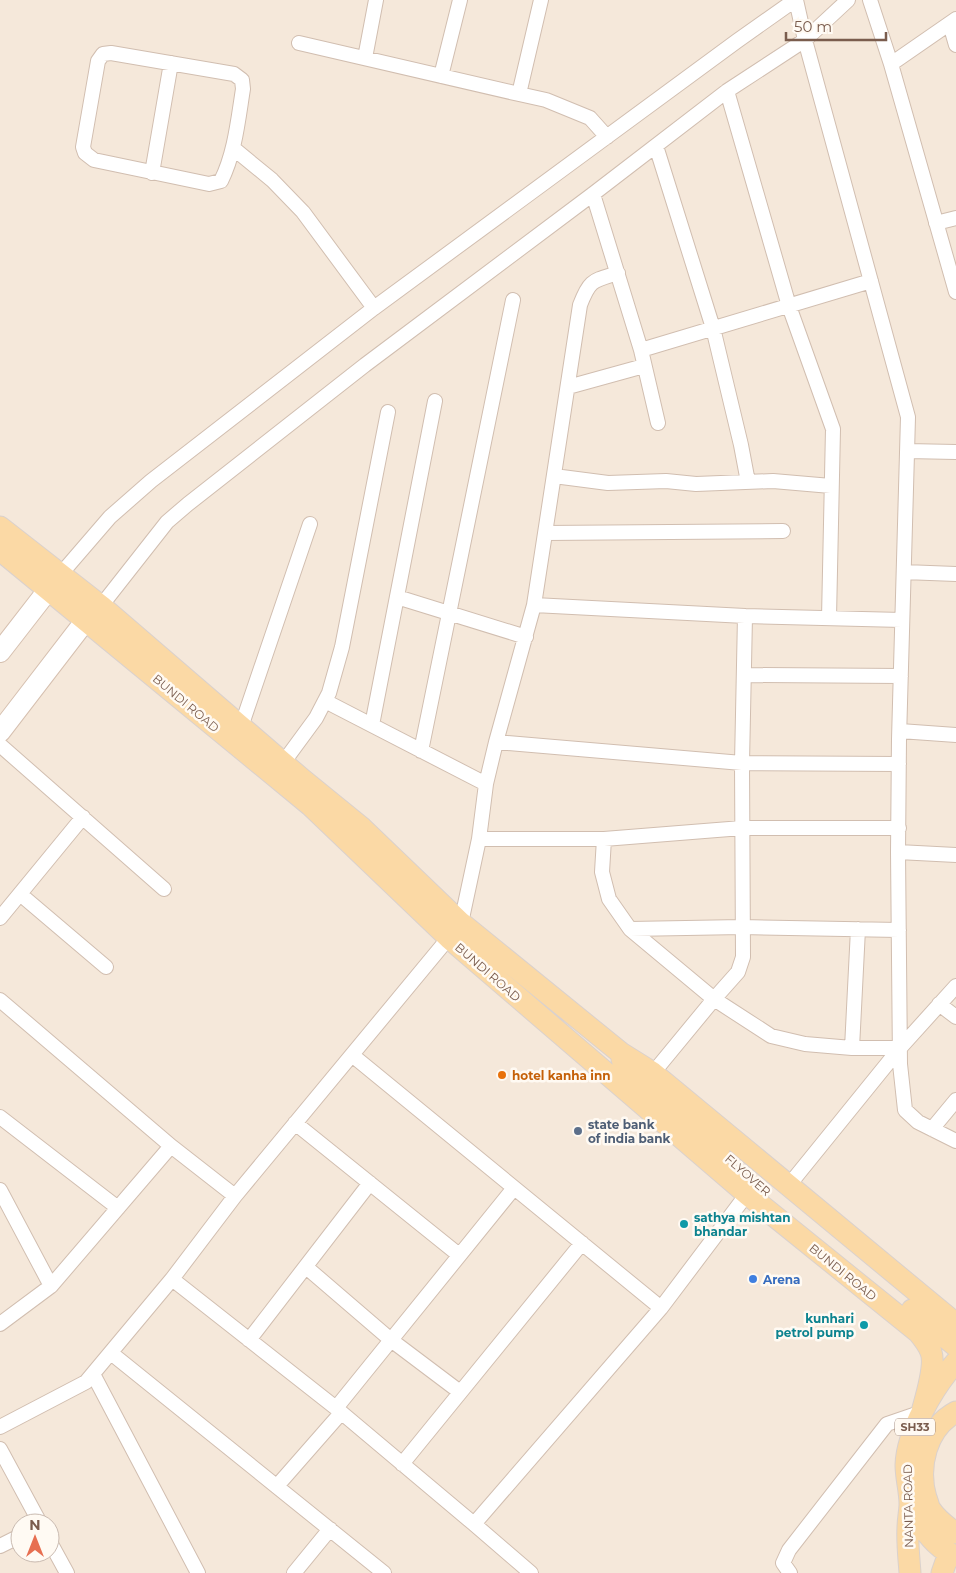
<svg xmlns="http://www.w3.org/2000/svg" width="956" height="1573" font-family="Montserrat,sans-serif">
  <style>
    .residential { fill: #f5e8da; fill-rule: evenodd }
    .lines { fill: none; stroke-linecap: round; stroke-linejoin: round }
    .street-casing { stroke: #d1beb0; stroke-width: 16 }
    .secondary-casing { stroke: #d6c0b0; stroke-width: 22 }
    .primary-casing { stroke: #dad1cd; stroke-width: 23 }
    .street { stroke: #fff; stroke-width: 14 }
    .secondary { stroke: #fff; stroke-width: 20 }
    .primary { stroke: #fbd9a5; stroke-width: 21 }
    .food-dot { fill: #e8710a; stroke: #fffaf3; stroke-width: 2 }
    .service-dot { fill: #5c6f8a; stroke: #fffaf3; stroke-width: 2 }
    .culture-dot { fill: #0f9aa8; stroke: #fffaf3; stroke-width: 2 }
    .shop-dot { fill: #3f7fe0; stroke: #fffaf3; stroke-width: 2 }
    .labels { text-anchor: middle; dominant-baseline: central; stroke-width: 5; stroke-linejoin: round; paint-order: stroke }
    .shield { fill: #fffaf3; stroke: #a28b7f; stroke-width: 1 }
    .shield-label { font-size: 11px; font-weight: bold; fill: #7a5c4d }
    .street-label { font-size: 12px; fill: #7a5c4d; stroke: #fffaf3 }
    .food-label { font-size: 12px; font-weight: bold; fill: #c56008; stroke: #fffaf3; text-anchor: start }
    .service-label { font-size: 12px; font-weight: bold; fill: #4e5e75; stroke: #fffaf3; text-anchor: start }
    .culture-label { font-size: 12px; font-weight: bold; fill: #0d838f; stroke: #fffaf3; text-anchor: start }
    .shop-label { font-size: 12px; font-weight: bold; fill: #366cbe; stroke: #fffaf3; text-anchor: start }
  </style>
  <rect width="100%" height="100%" fill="#fdf6ec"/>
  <path class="residential" d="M0,0H956V1573H0ZM20,1523H50V1553H20Z"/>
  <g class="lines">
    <g class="street-casing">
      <path id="street" d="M541,0L519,94L546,100L590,118L607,137
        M796,0L805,40L908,417L899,739L898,852L900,1064L905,1110L918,1122L956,1141
        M870,0L891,64L956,292
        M950,24L956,45
        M299,43L519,94
        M111,53L234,74L242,80L243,89C238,120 235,153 221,181L209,184L94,160L85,153L83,147L98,61L103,54Z
        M365,58L376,0
        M891,64L956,19
        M441,76L460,0
        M727,91L789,306L833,429L829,618
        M656,146L713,328L741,445L748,482
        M233,148L272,180L303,212L374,308
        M152,173L171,63
        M593,194L641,350L658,423
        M936,223L956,218
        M641,350L871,281
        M568,387L644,366
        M907,451L956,452
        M554,476L608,483L666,481L696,484L773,481L831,486
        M545,533L783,531
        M904,572L956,574
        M60,575L110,517L151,481L374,308L737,41L795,0
        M397,597L526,637
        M534,605L580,305C590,279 593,281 618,273
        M101,606L167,522L188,504L365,365L593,194L727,91L805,40L848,0
        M744,675L901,676
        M325,701L486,784
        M372,725L435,401
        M241,727L310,524
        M900,731L956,735
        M496,742L742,763L899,764
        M0,745L164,889
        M421,751L513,300
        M283,763L316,718L329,693L342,647L388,412
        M479,839H604L742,828H899
        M604,839L602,872L609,899L630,929L714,999L771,1036L805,1044L852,1048H900
        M898,852L956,855
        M20,894L106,967
        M0,918L83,817
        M630,929L742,927L899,930
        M0,1000L171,1146
        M939,1004L956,1017
        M852,1048L858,929
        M352,1055L661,1308L747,1194
        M653,1073L714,999L738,972L743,957L742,763L745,616L902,620
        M0,1117L118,1208
        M295,1123L459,1255
        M932,1129L956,1100
        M789,1185L900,1048L956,986
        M514,1188L336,1408L474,1524L661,1308
        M0,1190L51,1286L171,1146L235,1196L461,923L479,839L486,784L496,742L534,605L745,616
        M235,1196L172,1279L336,1408
        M306,1267L391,1340L460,1392
        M0,1324L51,1286
        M249,1340L370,1183
        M111,1353L384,1573
        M93,1374L198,1573
        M0,1427L86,1382L172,1279
        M0,1449L40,1523
        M402,1464L582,1243
        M277,1486L341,1413
        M474,1524L531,1573
        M50,1542L67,1573
        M0,1546L20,1536
        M294,1573L330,1529
        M790,1573L783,1563L789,1550L887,1424L922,1412"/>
    </g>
    <g class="secondary-casing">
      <path id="secondary" d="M0,652L59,576
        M0,732L86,620L98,609"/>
    </g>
    <g class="primary-casing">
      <path id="primary" d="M0,527L101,606L303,780L362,828L461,923L621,1053L653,1073L956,1324
        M0,550L310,805L449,938L747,1194L918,1332C923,1338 928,1344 931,1352C936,1366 926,1397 922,1412
        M622,1059L625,1069L719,1150
        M912,1310L956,1346
        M956,1412C926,1428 917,1467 926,1498C928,1501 928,1506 930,1509C936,1518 947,1527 956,1533
        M910,1503C919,1524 934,1548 956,1556
        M910,1573C909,1558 907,1542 908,1527C908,1519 910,1511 910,1504C910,1491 906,1478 906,1465C907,1432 934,1386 956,1362
        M942,1573L949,1553"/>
    </g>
    <use href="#street" class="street"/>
    <use href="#secondary" class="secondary"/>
    <use href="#primary" class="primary"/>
  </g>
  <circle class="food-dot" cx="502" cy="1075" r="5"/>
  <circle class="service-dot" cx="578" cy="1131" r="5"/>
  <g class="culture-dot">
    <circle cx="684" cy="1224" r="5"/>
    <circle cx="864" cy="1325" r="5"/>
  </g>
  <circle class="shop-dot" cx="753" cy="1279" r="5"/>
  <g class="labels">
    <rect class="shield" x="895" y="1418.5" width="40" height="17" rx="4"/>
    <g class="shield-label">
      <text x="915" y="1427">SH33</text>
    </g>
    <g class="street-label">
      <text transform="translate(186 703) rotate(40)">BUNDI ROAD</text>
      <text transform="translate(488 972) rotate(41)">BUNDI ROAD</text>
      <text transform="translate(748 1175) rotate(41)">FLYOVER</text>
      <text transform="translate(843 1272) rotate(39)">BUNDI ROAD</text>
      <text transform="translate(908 1506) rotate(-91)">NANTA ROAD</text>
    </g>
    <g class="food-label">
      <text x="512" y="1075">hotel kanha inn</text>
    </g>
    <g class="service-label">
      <text x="588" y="1124">state bank<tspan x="588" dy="14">of india bank</tspan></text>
    </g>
    <g class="culture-label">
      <text x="694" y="1217">sathya mishtan<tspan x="694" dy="14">bhandar</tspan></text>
      <text x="854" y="1318" text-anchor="end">kunhari<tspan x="854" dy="14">petrol pump</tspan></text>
    </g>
    <g class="shop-label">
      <text x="763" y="1279">Arena</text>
    </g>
  </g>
  <g transform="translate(35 1538)"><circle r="24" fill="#fffaf3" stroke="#cabbb1"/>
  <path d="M0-4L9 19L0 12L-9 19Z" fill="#e76f51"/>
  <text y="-8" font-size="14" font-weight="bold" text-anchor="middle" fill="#7a5c4d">N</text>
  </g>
  <path d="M786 32v8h100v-8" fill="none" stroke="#7a5c4d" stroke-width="2.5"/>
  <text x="794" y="32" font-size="15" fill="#7a5c4d" stroke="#fffaf3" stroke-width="4" paint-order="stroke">50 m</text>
</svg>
